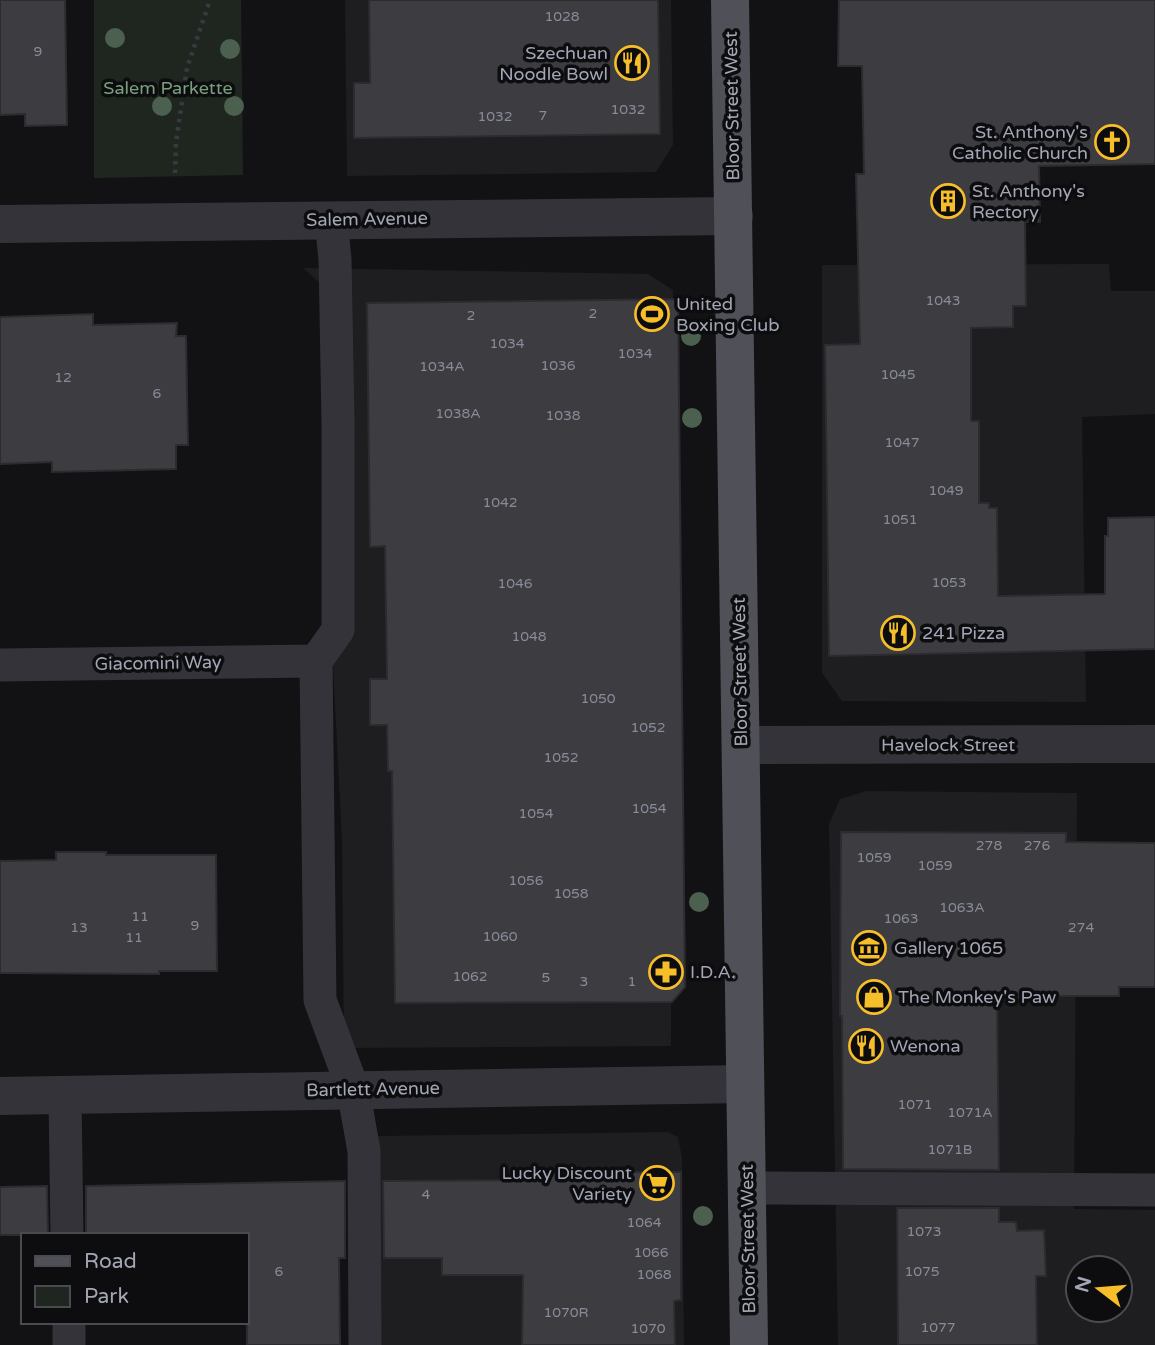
<svg xmlns="http://www.w3.org/2000/svg" width="1155" height="1345" font-family="'Varela Round',sans-serif">
  <style>
    .built { fill: #1e1e21; fill-rule: evenodd }
    .green { fill: #1e261f }
    .building { fill: #3c3c41; stroke: #2c2c30; stroke-width: 2 }
    .lines { fill: none; stroke-linecap: round; stroke-linejoin: round }
    .path { stroke: #393a40; stroke-width: 4.5; stroke-dasharray: 3.5 5; stroke-linecap: butt }
    .service { stroke: #333339; stroke-width: 33 }
    .minor { stroke: #333339; stroke-width: 38 }
    .primary { stroke: #4f5058; stroke-width: 38 }
    .tree { fill: #4b604e }
    .labels { text-anchor: middle; dominant-baseline: central; stroke-width: 7; stroke-linejoin: round; paint-order: stroke }
    .number-label { font-size: 14px; fill: #898c98 }
    .poi-label { font-size: 18px; fill: #a3a7b5; stroke: #0d0d0f; text-anchor: start }
    .park-label { font-size: 18px; fill: #79a07e; stroke: #0d0d0f }
    .street-label { font-size: 18px; fill: #a3a7b5; stroke: #0d0d0f }
  </style>
  <rect width="100%" height="100%" fill="#121214"/>
  <path class="built" d="M345,0H671L673,145L656,172L347,176Z
    M1109,264L1111,291H1155V414L1082,417L1086,702L842,701L822,673V265Z
    M303,268L648,274L673,290L671,1046L344,1048L342,838L330,610L322,285Z
    M866,791L1077,793L1074,1209L1155,1210V1345H838L829,824L840,799ZM1078,1268H1120V1310H1078Z
    M668,1132L678,1137L682,1158L684,1345H381L378,1136Z"/>
  <path class="green" d="M94,0H241L243,175L94,178Z"/>
  <path class="building" d="M0,0H65L67,125L25,126V114L0,115Z
    M369,0H658L660,134L354,138V83H370Z
    M839,0H1155V164L1039,166L1040,222H1025L1026,306H1013V327L971,328V421H979V503H989V508H997L998,596L1105,594V536H1108V518L1155,517V649L829,656L825,345L860,344L856,174H864L862,66H838Z
    M678,299L685,987L672,1002L395,1003L392,771H388L387,725H370V679H387L385,546L370,547L367,303Z
    M93,314V325L177,323L176,336H186L188,445H176V469L52,472V462L0,464V317Z
    M841,832L1066,833V842L1155,843V987H1119V996H1036V1001L997,1000L999,1170L843,1169L842,1016H840Z
    M56,852H106V855H216L217,971H159V974L0,973V861L56,860Z
    M547,1172H681V1300L674,1301L675,1345H522L523,1275H442V1258H384L383,1181L548,1180Z
    M345,1181V1258H339L340,1345H247V1235H86V1186Z
    M47,1186L48,1235H0V1187Z
    M897,1208H999V1222H1016L1017,1231L1044,1230L1046,1276H1036L1037,1345H898Z"/>
  <g class="lines">
    <path class="path" d="M175,173L176,142L187,68L210,0"/>
    <path class="service" d="M331,220L335,259L338,422V630L316,661L320,1000L353,1089L364,1151L365,1345
      M0,665L316,661
      M65,1096L67,1235
      M747,1188L1155,1190
      M69,1322V1345"/>
    <path class="minor" d="M0,224L734,216
      M741,745L1155,744
      M0,1096L745,1084"/>
    <path class="primary" d="M730,0L749,1345"/>
  </g>
  <g class="tree">
    <circle cx="115" cy="38" r="10"/>
    <circle cx="230" cy="49" r="10"/>
    <circle cx="162" cy="106" r="10"/>
    <circle cx="234" cy="106" r="10"/>
    <circle cx="691" cy="336" r="10"/>
    <circle cx="692" cy="418" r="10"/>
    <circle cx="699" cy="902" r="10"/>
    <circle cx="703" cy="1216" r="10"/>
  </g>
  <defs>
    <g id="restaurant-ring" transform="scale(1.75)"><circle r="9.5" fill="#0d0d0f" stroke="#f6be28" stroke-width="1.5"/><path d="M-5-6h1v4h1v-4h1v4h1v-4h1v5L-1.5 .5V6h-2V.5L-5-1ZM5-6V6H3V1.5H1.5Q1.5-4 5-6Z" fill="#f6be28"/></g>
    <g id="church-ring" transform="scale(1.75)"><circle r="9.5" fill="#0d0d0f" stroke="#f6be28" stroke-width="1.5"/><path d="M-1.2-6h2.4v3.5h3.3v2.4h-3.3V6h-2.4V-.1h-3.3v-2.4h3.3Z" fill="#f6be28"/></g>
    <g id="building-ring" transform="scale(1.75)"><circle r="9.5" fill="#0d0d0f" stroke="#f6be28" stroke-width="1.5"/><path d="M-4-6H4V6H1V3H-1V6H-4ZM-2.5-4.3h1.7v1.8h-1.7ZM.8-4.3h1.7v1.8H.8ZM-2.5-1h1.7V.8h-1.7ZM.8-1h1.7V.8H.8Z" fill="#f6be28"/></g>
    <g id="stadium-ring" transform="scale(1.75)"><circle r="9.5" fill="#0d0d0f" stroke="#f6be28" stroke-width="1.5"/><path d="M0-5a6.5 5 0 1 0 0 10a6.5 5 0 1 0 0-10ZM-3.5-1.8h7v3.6h-7Z" fill="#f6be28"/></g>
    <g id="museum-ring" transform="scale(1.75)"><circle r="9.5" fill="#0d0d0f" stroke="#f6be28" stroke-width="1.5"/><path d="M0-6L6-3V-2H-6V-3ZM-5-1h2V3h-2ZM-1-1h2V3h-2ZM3-1h2V3H3ZM-6 4H6V6H-6Z" fill="#f6be28"/></g>
    <g id="pharmacy-ring" transform="scale(1.75)"><circle r="9.5" fill="#0d0d0f" stroke="#f6be28" stroke-width="1.5"/><path d="M-2-6h4v4h4v4h-4v4h-4v-4h-4v-4h4Z" fill="#f6be28"/></g>
    <g id="shop-ring" transform="scale(1.75)"><circle r="9.5" fill="#0d0d0f" stroke="#f6be28" stroke-width="1.5"/><path d="M-5-2.5h2.3a2.7 3.5 0 0 1 5.4 0H5L5.5 6h-11ZM-1.5-2.5h3a1.5 2.3 0 0 0-3 0Z" fill="#f6be28"/></g>
    <g id="supermarket-ring" transform="scale(1.75)"><circle r="9.5" fill="#0d0d0f" stroke="#f6be28" stroke-width="1.5"/><path d="M-6-5.5h2.5l.6 2H6L4.5 2H-2.5L-4.4-4H-6ZM-1.5 3.2a1.3 1.3 0 1 0 .1 0ZM3 3.2a1.3 1.3 0 1 0 .1 0Z" fill="#f6be28"/></g>
  </defs>
  <g fill-rule="evenodd">
    <use href="#restaurant-ring" x="632" y="63"/>
    <use href="#church-ring" x="1112" y="142"/>
    <use href="#building-ring" x="948" y="201"/>
    <use href="#stadium-ring" x="652" y="314"/>
    <use href="#restaurant-ring" x="898" y="633"/>
    <use href="#museum-ring" x="869" y="948"/>
    <use href="#pharmacy-ring" x="666" y="972"/>
    <use href="#shop-ring" x="874" y="997"/>
    <use href="#restaurant-ring" x="866" y="1046"/>
    <use href="#supermarket-ring" x="657" y="1183"/>
  </g>
  <g class="labels">
    <g class="number-label">
      <text x="562" y="16">1028</text>
      <text x="38" y="51">9</text>
      <text x="628" y="109">1032</text>
      <text x="543" y="115">7</text>
      <text x="495" y="116">1032</text>
      <text x="943" y="300">1043</text>
      <text x="593" y="313">2</text>
      <text x="471" y="315">2</text>
      <text x="507" y="343">1034</text>
      <text x="635" y="353">1034</text>
      <text x="558" y="365">1036</text>
      <text x="442" y="366">1034A</text>
      <text x="898" y="374">1045</text>
      <text x="63" y="377">12</text>
      <text x="157" y="393">6</text>
      <text x="458" y="413">1038A</text>
      <text x="563" y="415">1038</text>
      <text x="902" y="442">1047</text>
      <text x="946" y="490">1049</text>
      <text x="500" y="502">1042</text>
      <text x="900" y="519">1051</text>
      <text x="949" y="582">1053</text>
      <text x="515" y="583">1046</text>
      <text x="529" y="636">1048</text>
      <text x="598" y="698">1050</text>
      <text x="648" y="727">1052</text>
      <text x="561" y="757">1052</text>
      <text x="649" y="808">1054</text>
      <text x="536" y="813">1054</text>
      <text x="989" y="845">278</text>
      <text x="1037" y="845">276</text>
      <text x="874" y="857">1059</text>
      <text x="935" y="865">1059</text>
      <text x="526" y="880">1056</text>
      <text x="571" y="893">1058</text>
      <text x="962" y="907">1063A</text>
      <text x="140" y="916">11</text>
      <text x="901" y="918">1063</text>
      <text x="195" y="925">9</text>
      <text x="79" y="927">13</text>
      <text x="1081" y="927">274</text>
      <text x="500" y="936">1060</text>
      <text x="134" y="937">11</text>
      <text x="470" y="976">1062</text>
      <text x="546" y="977">5</text>
      <text x="584" y="981">3</text>
      <text x="632" y="981">1</text>
      <text x="915" y="1104">1071</text>
      <text x="970" y="1112">1071A</text>
      <text x="950" y="1149">1071B</text>
      <text x="426" y="1194">4</text>
      <text x="644" y="1222">1064</text>
      <text x="924" y="1231">1073</text>
      <text x="651" y="1252">1066</text>
      <text x="279" y="1271">6</text>
      <text x="922" y="1271">1075</text>
      <text x="654" y="1274">1068</text>
      <text x="566" y="1312">1070R</text>
      <text x="938" y="1327">1077</text>
      <text x="648" y="1328">1070</text>
    </g>
    <g class="poi-label">
      <text x="608" y="53" text-anchor="end">Szechuan<tspan x="608" dy="21">Noodle Bowl</tspan></text>
      <text x="1088" y="132" text-anchor="end">St. Anthony's<tspan x="1088" dy="21">Catholic Church</tspan></text>
      <text x="972" y="191">St. Anthony's<tspan x="972" dy="21">Rectory</tspan></text>
      <text x="676" y="304">United<tspan x="676" dy="21">Boxing Club</tspan></text>
      <text x="922" y="633">241 Pizza</text>
      <text x="894" y="948">Gallery 1065</text>
      <text x="690" y="972">I.D.A.</text>
      <text x="898" y="997">The Monkey's Paw</text>
      <text x="890" y="1046">Wenona</text>
      <text x="632" y="1173" text-anchor="end">Lucky Discount<tspan x="632" dy="21">Variety</tspan></text>
    </g>
    <g class="park-label">
      <text x="168" y="88">Salem Parkette</text>
    </g>
    <g class="street-label">
      <text transform="translate(732 106) rotate(-91)">Bloor Street West</text>
      <text transform="translate(367 219) rotate(-1)">Salem Avenue</text>
      <text transform="translate(158 663) rotate(-1)">Giacomini Way</text>
      <text transform="translate(740 672) rotate(-91)">Bloor Street West</text>
      <text x="948" y="745">Havelock Street</text>
      <text transform="translate(373 1089) rotate(-1)">Bartlett Avenue</text>
      <text transform="translate(748 1239) rotate(-91)">Bloor Street West</text>
    </g>
  </g>
  <rect x="21" y="1233" width="228" height="91" fill="#0d0d0f" stroke="#494b51" stroke-width="2"/>
  <rect x="35" y="1256" width="35" height="10" fill="#4f5058" stroke="#494b51" stroke-width="2"/>
  <text x="84" y="1268" font-size="21" fill="#a3a7b5">Road</text>
  <rect x="35" y="1286" width="35" height="21" fill="#1e261f" stroke="#494b51" stroke-width="2"/>
  <text x="84" y="1303" font-size="21" fill="#a3a7b5">Park</text>
  <g transform="translate(1099 1289) rotate(286)"><circle r="33" fill="#0d0d0f" stroke="#494b51" stroke-width="2"/>
  <path d="M0-5L12 26L0 18L-12 26Z" fill="#f6be28"/>
  <text y="-10" font-size="19" font-weight="bold" text-anchor="middle" fill="#a3a7b5">N</text>
  </g>
</svg>
